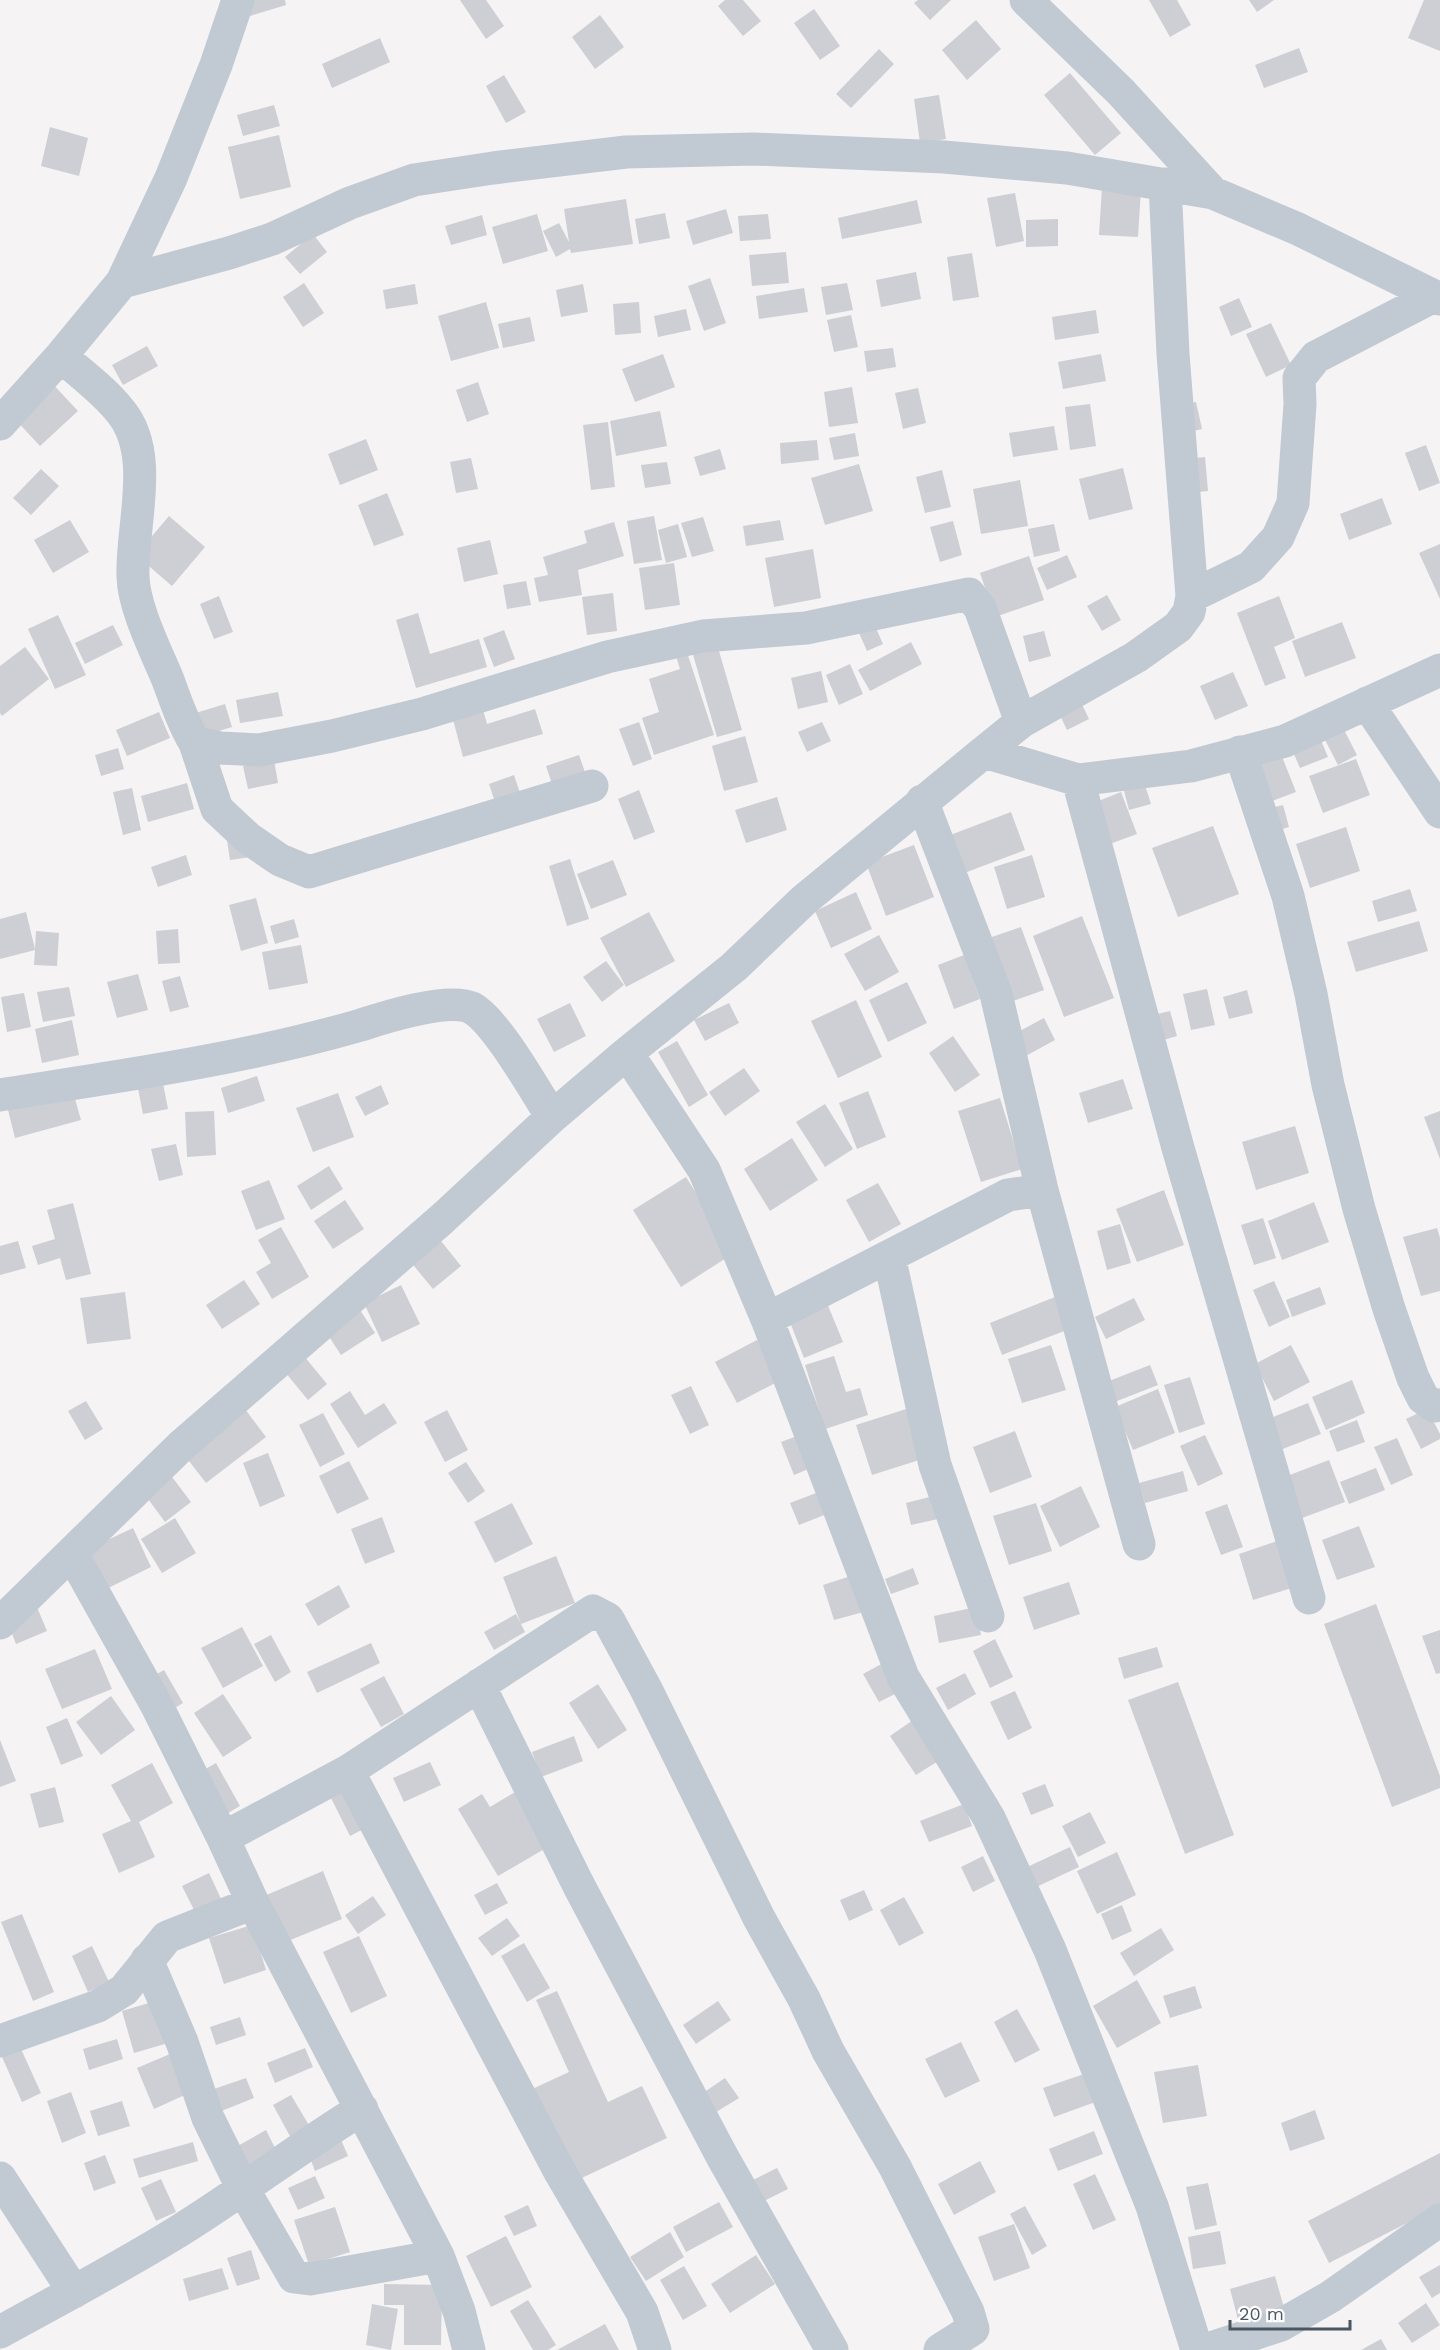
<svg xmlns="http://www.w3.org/2000/svg" width="1440" height="2350" font-family="'Work Sans',sans-serif">
  <style>
    .building { fill: #cdcfd5 }
    .lines { fill: none; stroke-linecap: round; stroke-linejoin: round }
    .street { stroke: #c1cad2; stroke-width: 33 }
  </style>
  <rect width="100%" height="100%" fill="#f5f3f3"/>
  <path class="building" d="M245,0H285L286,5L250,16Z
    M460,0H486L504,26L486,39Z
    M725,0H743L761,21L743,36L718,6Z
    M918,0H951L930,20L914,3Z
    M1149,0H1177L1191,25L1170,37Z
    M1249,0H1274L1257,12Z
    M1424,0H1440V51L1408,38Z
    M814,9L840,46L820,60L794,23Z
    M600,15L624,47L595,69L572,37Z
    M976,20L1001,49L967,80L942,50Z
    M380,38L390,62L332,88L322,64Z
    M1299,48L1308,72L1264,88L1255,65Z
    M879,49L894,64L851,108L836,94Z
    M1070,73L1121,133L1095,155L1044,95Z
    M504,75L526,112L506,123L486,86Z
    M939,95L946,139L920,143L914,99Z
    M274,105L280,126L243,136L237,115Z
    M50,127L88,138L79,176L41,166Z
    M279,135L291,187L240,199L228,147Z
    M1102,187L1141,189L1138,237L1099,235Z
    M1015,193L1024,241L996,247L987,198Z
    M626,199L633,244L571,253L570,249L556,257L543,231L559,223L569,242L564,209Z
    M917,200L922,223L842,239L838,218Z
    M726,209L733,233L693,245L686,221Z
    M665,213L670,238L639,244L635,219Z
    M537,214L548,251L503,264L492,227Z
    M768,214L771,239L740,241L738,216Z
    M482,215L487,235L451,245L445,226Z
    M1058,219V246L1026,247V220Z
    M313,234L327,252L300,274L285,257Z
    M786,252L789,283L752,286L749,255Z
    M972,253L979,297L953,301L947,257Z
    M916,272L921,299L881,307L876,280Z
    M710,278L726,323L704,331L688,286Z
    M304,283L324,313L303,327L283,297Z
    M847,283L853,310L826,315L821,287Z
    M415,284L418,304L386,309L383,290Z
    M583,284L588,312L561,317L556,290Z
    M804,288L808,312L759,319L756,296Z
    M1239,298L1252,327L1231,336L1219,307Z
    M486,302L499,348L451,361L438,316Z
    M639,302L641,333L615,335L613,304Z
    M686,309L691,330L658,337L654,316Z
    M1096,310L1099,333L1055,340L1052,317Z
    M851,315L858,347L834,352L827,320Z
    M530,317L535,341L503,348L498,324Z
    M1271,323L1291,365L1266,377L1246,334Z
    M147,346L158,366L123,385L112,365Z
    M893,348L896,367L867,372L864,351Z
    M663,354L675,387L635,402L622,369Z
    M1101,354L1106,381L1063,389L1058,362Z
    M49,380L78,411L40,446L12,416Z
    M478,382L489,414L467,422L456,390Z
    M852,387L858,423L829,427L824,392Z
    M918,388L926,423L903,429L895,393Z
    M1196,402L1202,429L1185,433L1179,405Z
    M1090,404L1096,446L1070,450L1065,407Z
    M660,411L667,446L616,456L610,421Z
    M608,422L615,487L591,490L583,425Z
    M1054,426L1058,450L1013,457L1009,433Z
    M855,433L859,456L834,460L829,438Z
    M366,439L378,470L340,485L328,454Z
    M817,440L819,460L781,464L780,443Z
    M1426,445L1440,483L1419,491L1405,453Z
    M720,449L726,469L700,476L694,457Z
    M1205,457L1208,491L1179,494L1175,460Z
    M471,458L478,489L456,493L450,462Z
    M667,462L671,484L645,488L641,465Z
    M859,464L873,511L825,525L811,478Z
    M1123,468L1133,509L1089,520L1079,479Z
    M41,469L59,486L31,515L13,498Z
    M942,470L951,507L925,513L916,477Z
    M1020,480L1028,526L981,534L973,489Z
    M387,493L404,535L374,546L358,505Z
    M1382,498L1392,524L1349,540L1340,514Z
    M169,516L205,547L172,586L136,555Z
    M654,516L662,560L634,564L627,521Z
    M703,517L714,551L692,557L681,523Z
    M70,520L89,552L53,573L34,540Z
    M780,520L784,540L746,546L743,526Z
    M953,521L962,555L940,562L930,527Z
    M614,522L624,556L578,570L582,595L539,602L534,578L548,575L543,557L587,543L584,531Z
    M678,524L687,557L666,563L658,530Z
    M1054,524L1060,551L1034,557L1028,529Z
    M490,540L498,574L464,582L457,548Z
    M1440,544V599L1419,553Z
    M813,549L821,598L774,607L765,558Z
    M1067,555L1077,577L1047,590L1037,568Z
    M1029,556L1044,600L995,617L980,573Z
    M674,563L680,605L645,610L639,568Z
    M526,581L531,605L507,609L503,585Z
    M613,593L617,631L587,635L582,597Z
    M1107,595L1121,620L1102,631L1087,606Z
    M219,596L233,632L214,639L200,604Z
    M1279,596L1295,638L1274,647L1286,678L1265,686L1237,613Z
    M867,608L883,644L867,651L851,615Z
    M418,613L430,654L479,639L487,667L416,688L396,620Z
    M58,615L86,675L55,689L28,629Z
    M1342,622L1356,658L1305,677L1292,641Z
    M113,625L123,645L85,664L75,643Z
    M504,630L515,659L494,667L483,638Z
    M1044,631L1051,656L1029,662L1023,636Z
    M714,634L742,730L717,737L689,641Z
    M682,637L714,735L654,755L642,718L659,712L649,679L680,669L671,640Z
    M911,642L922,664L870,691L858,670Z
    M25,647L49,679L2,716L0,713V666Z
    M850,664L863,694L839,705L826,675Z
    M821,671L828,702L798,709L791,678Z
    M1233,672L1248,706L1215,720L1200,686Z
    M278,692L283,716L240,723L236,700Z
    M478,692L487,724L535,709L543,734L463,757L448,701Z
    M1078,696L1089,719L1067,730L1056,707Z
    M225,704L232,727L196,738L189,715Z
    M159,712L170,738L127,756L116,730Z
    M639,722L652,759L633,766L619,729Z
    M822,722L831,741L807,752L798,732Z
    M1315,726L1328,757L1300,768L1287,738Z
    M1342,726L1357,755L1338,765L1323,736Z
    M745,736L758,782L724,791L712,746Z
    M118,748L124,769L101,776L95,755Z
    M1279,749L1296,792L1251,809L1235,765Z
    M579,755L586,775L553,787L546,766Z
    M1356,759L1370,795L1323,813L1309,776Z
    M274,760L278,783L248,789L243,766Z
    M514,775L522,799L497,808L489,784Z
    M1144,782L1151,804L1129,810L1123,787Z
    M187,783L194,809L148,822L141,796Z
    M132,788L141,830L123,835L113,792Z
    M639,790L655,832L634,840L618,799Z
    M1121,792L1137,834L1107,845L1091,804Z
    M777,797L787,830L746,843L735,810Z
    M1283,805L1289,827L1262,835L1256,812Z
    M1011,812L1025,850L959,875L945,837Z
    M1213,826L1239,894L1178,917L1152,848Z
    M1346,827L1360,871L1310,888L1296,844Z
    M227,840L258,856L230,860Z
    M914,845L934,897L886,916L866,863Z
    M186,855L192,875L158,887L151,867Z
    M1032,855L1045,897L1007,909L994,867Z
    M570,859L589,919L567,926L549,866Z
    M613,860L627,895L591,909L577,874Z
    M1410,889L1417,911L1378,922L1372,901Z
    M856,892L872,929L831,948L815,911Z
    M256,898L268,943L241,951L229,905Z
    M26,912L35,949L36,931L59,933L57,966L34,965L35,950L0,959V919Z
    M649,912L675,961L626,987L600,938Z
    M1082,916L1114,998L1064,1017L1033,936Z
    M294,919L299,937L275,944L270,926Z
    M1419,921L1428,951L1356,972L1347,942Z
    M1021,927L1044,990L1013,1001L989,938Z
    M178,929L180,963L158,964L156,931Z
    M879,935L899,972L865,991L844,954Z
    M301,945L308,983L269,990L262,952Z
    M964,955L980,999L954,1009L938,965Z
    M606,961L624,985L602,1002L583,977Z
    M138,974L148,1010L117,1018L107,982Z
    M180,976L189,1007L170,1012L162,981Z
    M907,982L927,1023L888,1042L869,1000Z
    M69,987L75,1016L43,1022L37,992Z
    M1207,989L1215,1025L1191,1030L1183,994Z
    M1247,990L1253,1013L1229,1019L1223,997Z
    M24,993L31,1027L7,1032L1,997Z
    M856,1000L882,1057L838,1078L811,1021Z
    M570,1003L586,1036L554,1052L537,1019Z
    M729,1003L739,1023L705,1041L694,1020Z
    M1170,1011L1177,1036L1157,1042L1149,1016Z
    M1044,1018L1055,1040L1024,1057L1012,1035Z
    M72,1020L79,1055L42,1063L35,1029Z
    M953,1036L980,1075L955,1092L929,1053Z
    M677,1041L708,1095L689,1107L658,1052Z
    M160,1068L168,1109L143,1114L135,1073Z
    M744,1068L760,1091L725,1116L709,1092Z
    M257,1076L265,1101L228,1113L221,1088Z
    M1123,1079L1133,1109L1088,1123L1079,1093Z
    M71,1085L81,1120L15,1138L6,1102Z
    M381,1085L389,1104L365,1116L355,1097Z
    M868,1091L886,1137L857,1149L839,1103Z
    M338,1093L354,1137L313,1152L296,1108Z
    M1000,1098L1022,1169L981,1182L958,1111Z
    M825,1104L853,1149L825,1167L796,1122Z
    M214,1111L216,1155L187,1157L185,1112Z
    M1440,1111V1159L1424,1117Z
    M1295,1126L1309,1173L1256,1190L1242,1142Z
    M792,1138L818,1180L770,1211L744,1169Z
    M176,1144L183,1175L159,1181L151,1149Z
    M329,1166L343,1189L311,1210L297,1186Z
    M686,1177L734,1253L681,1287L633,1210Z
    M269,1180L285,1219L256,1230L241,1191Z
    M878,1183L901,1224L869,1242L846,1200Z
    M1164,1190L1184,1245L1137,1262L1116,1209Z
    M345,1200L364,1229L333,1249L314,1221Z
    M1314,1202L1329,1242L1282,1260L1268,1221Z
    M73,1203L91,1274L66,1280L60,1258L38,1265L32,1246L55,1239L47,1210Z
    M1263,1218L1276,1258L1254,1265L1241,1225Z
    M1120,1224L1131,1263L1107,1270L1097,1231Z
    M281,1227L309,1277L272,1299L256,1272L271,1263L258,1240Z
    M1437,1228L1440,1238V1291L1421,1296L1403,1237Z
    M433,1231L461,1266L433,1289L405,1255Z
    M18,1241L26,1268L0,1275V1246Z
    M244,1280L260,1304L222,1329L206,1305Z
    M1274,1281L1290,1317L1269,1327L1253,1290Z
    M401,1285L420,1324L382,1342L364,1303Z
    M1320,1287L1326,1304L1292,1317L1286,1300Z
    M822,1291L843,1342L804,1358L784,1307Z
    M125,1292L131,1339L87,1344L80,1298Z
    M1055,1297L1067,1330L1002,1355L990,1323Z
    M1134,1298L1145,1320L1106,1339L1095,1317Z
    M360,1310L375,1333L341,1355L326,1332Z
    M757,1340L779,1381L737,1403L715,1362Z
    M1051,1345L1066,1390L1022,1403L1008,1359Z
    M1291,1345L1310,1382L1274,1401L1255,1364Z
    M304,1356L327,1384L308,1400L285,1372Z
    M834,1356L846,1392L860,1388L868,1415L825,1429L805,1365Z
    M1150,1365L1158,1385L1112,1403L1104,1383Z
    M1190,1377L1205,1424L1179,1433L1164,1385Z
    M1352,1380L1365,1413L1326,1430L1312,1397Z
    M691,1386L709,1425L690,1434L671,1395Z
    M1158,1389L1175,1433L1133,1450L1115,1407Z
    M350,1391L365,1415L384,1403L397,1423L358,1448L330,1404Z
    M86,1401L103,1429L85,1440L68,1411Z
    M1308,1403L1321,1434L1275,1452L1263,1421Z
    M242,1405L266,1437L206,1483L182,1452Z
    M919,1405L935,1455L872,1475L856,1425Z
    M1427,1409L1440,1434V1439L1421,1449L1406,1419Z
    M447,1410L468,1450L445,1462L424,1422Z
    M323,1413L345,1454L320,1467L299,1425Z
    M1357,1420L1365,1442L1337,1452L1329,1431Z
    M1015,1431L1032,1477L990,1493L973,1447Z
    M805,1433L818,1465L794,1475L781,1442Z
    M1205,1435L1223,1474L1198,1486L1180,1446Z
    M1397,1438L1413,1475L1391,1485L1374,1447Z
    M268,1453L285,1496L260,1507L243,1463Z
    M1329,1460L1345,1502L1302,1518L1287,1476Z
    M349,1461L369,1499L337,1514L319,1476Z
    M466,1462L485,1491L468,1503L448,1473Z
    M1376,1468L1385,1490L1349,1504L1340,1482Z
    M166,1469L191,1502L165,1522L140,1488Z
    M1183,1471L1188,1491L1145,1503L1139,1483Z
    M1081,1486L1100,1527L1060,1547L1040,1506Z
    M824,1490L832,1512L799,1525L790,1503Z
    M941,1494L947,1517L911,1525L906,1503Z
    M512,1503L533,1544L495,1563L474,1522Z
    M1036,1503L1052,1551L1009,1565L993,1516Z
    M1227,1504L1243,1547L1221,1555L1205,1512Z
    M382,1517L395,1552L365,1564L351,1529Z
    M175,1518L196,1553L162,1573L141,1539Z
    M1359,1526L1375,1567L1337,1580L1322,1540Z
    M133,1528L151,1567L100,1592L82,1552Z
    M1280,1540L1295,1587L1253,1600L1239,1554Z
    M556,1556L575,1603L521,1624L503,1577Z
    M913,1568L919,1584L891,1594L885,1579Z
    M860,1573L871,1610L834,1620L823,1585Z
    M1069,1582L1080,1614L1034,1630L1023,1597Z
    M339,1585L350,1607L318,1626L305,1604Z
    M34,1600L47,1631L16,1644L4,1613Z
    M1376,1604L1440,1776V1788L1392,1807L1324,1624Z
    M976,1607L981,1635L939,1643L934,1616Z
    M516,1614L525,1632L494,1650L484,1632Z
    M242,1627L263,1666L223,1688L201,1648Z
    M1440,1630V1673L1436,1674L1422,1636Z
    M271,1635L291,1672L275,1682L254,1644Z
    M995,1639L1013,1677L990,1688L973,1651Z
    M371,1643L380,1663L317,1693L307,1672Z
    M1157,1647L1163,1667L1124,1679L1118,1658Z
    M95,1649L112,1689L62,1709L45,1669Z
    M885,1662L901,1691L879,1702L863,1674Z
    M164,1670L183,1703L160,1717L141,1683Z
    M965,1673L976,1694L948,1710L936,1688Z
    M384,1676L404,1714L381,1727L360,1689Z
    M1178,1682L1234,1835L1185,1854L1128,1700Z
    M598,1684L627,1730L598,1749L569,1703Z
    M1015,1691L1032,1728L1008,1740L990,1702Z
    M223,1694L252,1738L223,1757L194,1713Z
    M111,1696L135,1730L101,1755L76,1722Z
    M67,1718L83,1756L61,1765L46,1727Z
    M916,1718L943,1758L916,1775L890,1736Z
    M574,1736L583,1761L541,1777L532,1752Z
    M0,1740L16,1781L0,1787Z
    M430,1762L441,1785L404,1802L393,1778Z
    M152,1763L173,1803L139,1822L155,1857L119,1873L102,1834L131,1821L111,1785Z
    M216,1763L240,1806L216,1820L191,1777Z
    M350,1784L371,1825L350,1836L329,1794Z
    M1045,1784L1054,1806L1031,1815L1022,1793Z
    M55,1787L64,1822L39,1828L30,1794Z
    M520,1789L553,1844L498,1876L458,1809L482,1794L490,1807Z
    M964,1804L972,1826L929,1842L920,1821Z
    M1090,1812L1106,1843L1078,1857L1062,1826Z
    M1070,1847L1079,1867L1034,1888L1025,1868Z
    M1117,1852L1136,1895L1097,1914L1077,1871Z
    M983,1856L995,1881L973,1892L961,1867Z
    M323,1871L342,1919L283,1943L264,1896Z
    M209,1873L223,1903L197,1916L182,1886Z
    M497,1883L508,1903L485,1915L474,1895Z
    M864,1890L873,1910L849,1921L840,1900Z
    M373,1896L386,1915L358,1934L345,1915Z
    M904,1897L924,1933L899,1946L880,1910Z
    M1122,1905L1132,1931L1112,1940L1101,1914Z
    M22,1914L54,1992L33,2001L1,1922Z
    M507,1918L520,1936L492,1956L478,1938Z
    M252,1925L266,1970L224,1984L209,1938Z
    M1161,1928L1174,1950L1134,1976L1120,1953Z
    M359,1936L387,1996L351,2013L323,1952Z
    M524,1943L550,1988L527,2002L501,1956Z
    M92,1946L109,1982L88,1992L72,1956Z
    M1137,1980L1161,2023L1117,2048L1093,2006Z
    M1195,1986L1202,2008L1170,2018L1163,1996Z
    M557,1991L608,2102L642,2086L667,2138L571,2183L528,2091L569,2072L536,2000Z
    M162,1999L175,2041L134,2053L122,2011Z
    M718,2001L731,2020L696,2044L683,2025Z
    M1017,2009L1040,2050L1015,2063L994,2022Z
    M240,2017L246,2035L216,2045L210,2027Z
    M117,2039L123,2059L89,2070L83,2049Z
    M961,2042L980,2081L945,2098L925,2059Z
    M305,2048L313,2067L275,2083L267,2063Z
    M21,2049L41,2093L22,2102L2,2057Z
    M170,2054L187,2094L154,2109L137,2068Z
    M1198,2065L1207,2116L1163,2123L1154,2072Z
    M1090,2072L1101,2100L1054,2117L1043,2088Z
    M246,2078L254,2098L219,2112L211,2090Z
    M725,2078L739,2098L713,2114L700,2095Z
    M71,2092L86,2133L62,2143L47,2101Z
    M291,2095L310,2127L291,2138L273,2105Z
    M122,2101L130,2126L98,2136L90,2111Z
    M1315,2110L1325,2139L1290,2151L1281,2123Z
    M266,2130L276,2150L244,2167L234,2148Z
    M1094,2131L1103,2154L1058,2171L1049,2149Z
    M339,2135L348,2156L315,2171L307,2150Z
    M193,2142L198,2161L139,2178L133,2159Z
    M1440,2153V2206L1329,2263L1308,2221Z
    M105,2155L116,2183L94,2191L84,2163Z
    M980,2161L996,2192L954,2215L938,2184Z
    M777,2168L788,2189L752,2207L741,2186Z
    M1095,2174L1116,2220L1093,2230L1073,2184Z
    M315,2176L325,2198L298,2210L288,2188Z
    M161,2179L176,2212L156,2221L141,2188Z
    M1208,2183L1217,2225L1195,2230L1186,2187Z
    M719,2202L733,2227L686,2252L673,2227Z
    M528,2205L537,2226L514,2236L504,2216Z
    M1025,2206L1047,2246L1032,2255L1010,2214Z
    M335,2207L350,2252L309,2265L294,2220Z
    M1014,2224L1030,2268L994,2281L978,2237Z
    M1220,2231L1226,2264L1193,2269L1188,2237Z
    M670,2232L684,2257L646,2281L630,2257Z
    M506,2236L532,2287L491,2307L466,2256Z
    M251,2250L260,2279L237,2286L227,2258Z
    M756,2255L775,2284L730,2313L711,2284Z
    M1440,2265V2293L1432,2298L1419,2277Z
    M684,2266L707,2306L683,2320L660,2280Z
    M222,2268L229,2289L189,2301L183,2279Z
    M1275,2276L1287,2318L1241,2331L1230,2289Z
    M384,2284L442,2285L441,2345H404V2305H384Z
    M528,2300L556,2345L548,2350H533L510,2311Z
    M1426,2303L1440,2325L1412,2343L1398,2323Z
    M372,2304L398,2309L391,2350L366,2345Z
    M605,2324L619,2350H557Z
    M1381,2339L1387,2350H1361Z"/>
  <g class="lines">
    <path class="street" d="M1026,0L1121,92L1213,193L1298,229L1440,299
      M122,282L229,253L272,239L350,203L414,180L493,168L626,152L754,149L944,157L1067,168L1213,193
      M61,356C81,374 105,391 121,412C156,455 131,526 133,577C134,608 156,651 168,680C176,702 183,723 195,743L220,748L259,750L332,736L422,714L607,657L703,636L806,628L969,594L980,608L1021,722L984,752
      M0,424L61,356L122,282L171,178L216,65L238,0
      M1192,596L1251,567L1278,537L1293,503L1300,404L1299,378L1316,357L1434,296
      M1367,703L1440,812
      M1021,722L1136,657L1178,627L1189,612L1192,596L1173,354L1165,184
      M195,743L217,809L248,838L280,860L309,872L592,786
      M1240,752L1288,896L1311,994L1328,1085L1359,1209L1389,1309L1413,1378L1423,1398L1434,1406L1440,1405
      M1078,780L1178,1148L1309,1598
      M922,801L996,994L1042,1190
      M627,1053L704,1170L767,1319L903,1677L989,1818L1050,1950L1152,2206L1197,2350
      M0,1095C121,1076 244,1059 361,1025C385,1017 449,997 472,1008C497,1022 535,1091 552,1117
      M889,1256L935,1465L988,1616
      M767,1319L1008,1195L1042,1190L1139,1544
      M72,1554L157,1706L223,1838L253,1903L438,2256L459,2311L469,2350
      M0,1623L181,1446L442,1219L552,1117L627,1053L734,967L804,900L984,752L1078,780L1191,766L1285,741L1440,670
      M479,1685L579,1886L723,2158L832,2350
      M348,1771L560,2172L642,2312L655,2350
      M223,1838L348,1771L593,1611L608,1619L646,1689L759,1918L804,1999L828,2051L895,2167L968,2312L973,2329L940,2350
      M147,1960L182,2042L208,2118L242,2187L294,2277L310,2279L438,2256
      M0,2041L98,2006L124,1990L167,1937L253,1903
      M0,2178L74,2292
      M0,2332C60,2299 121,2267 179,2231C242,2192 299,2147 362,2109
      M1205,2350L1281,2325L1330,2297L1440,2220"/>
  </g>
  <path d="M1230 2320v9h120v-9" fill="none" stroke="#4a5661" stroke-width="3"/>
  <text x="1239" y="2320" font-size="18" fill="#4a5661" stroke="#ffffff" stroke-width="4.5" paint-order="stroke">20 m</text>
</svg>
